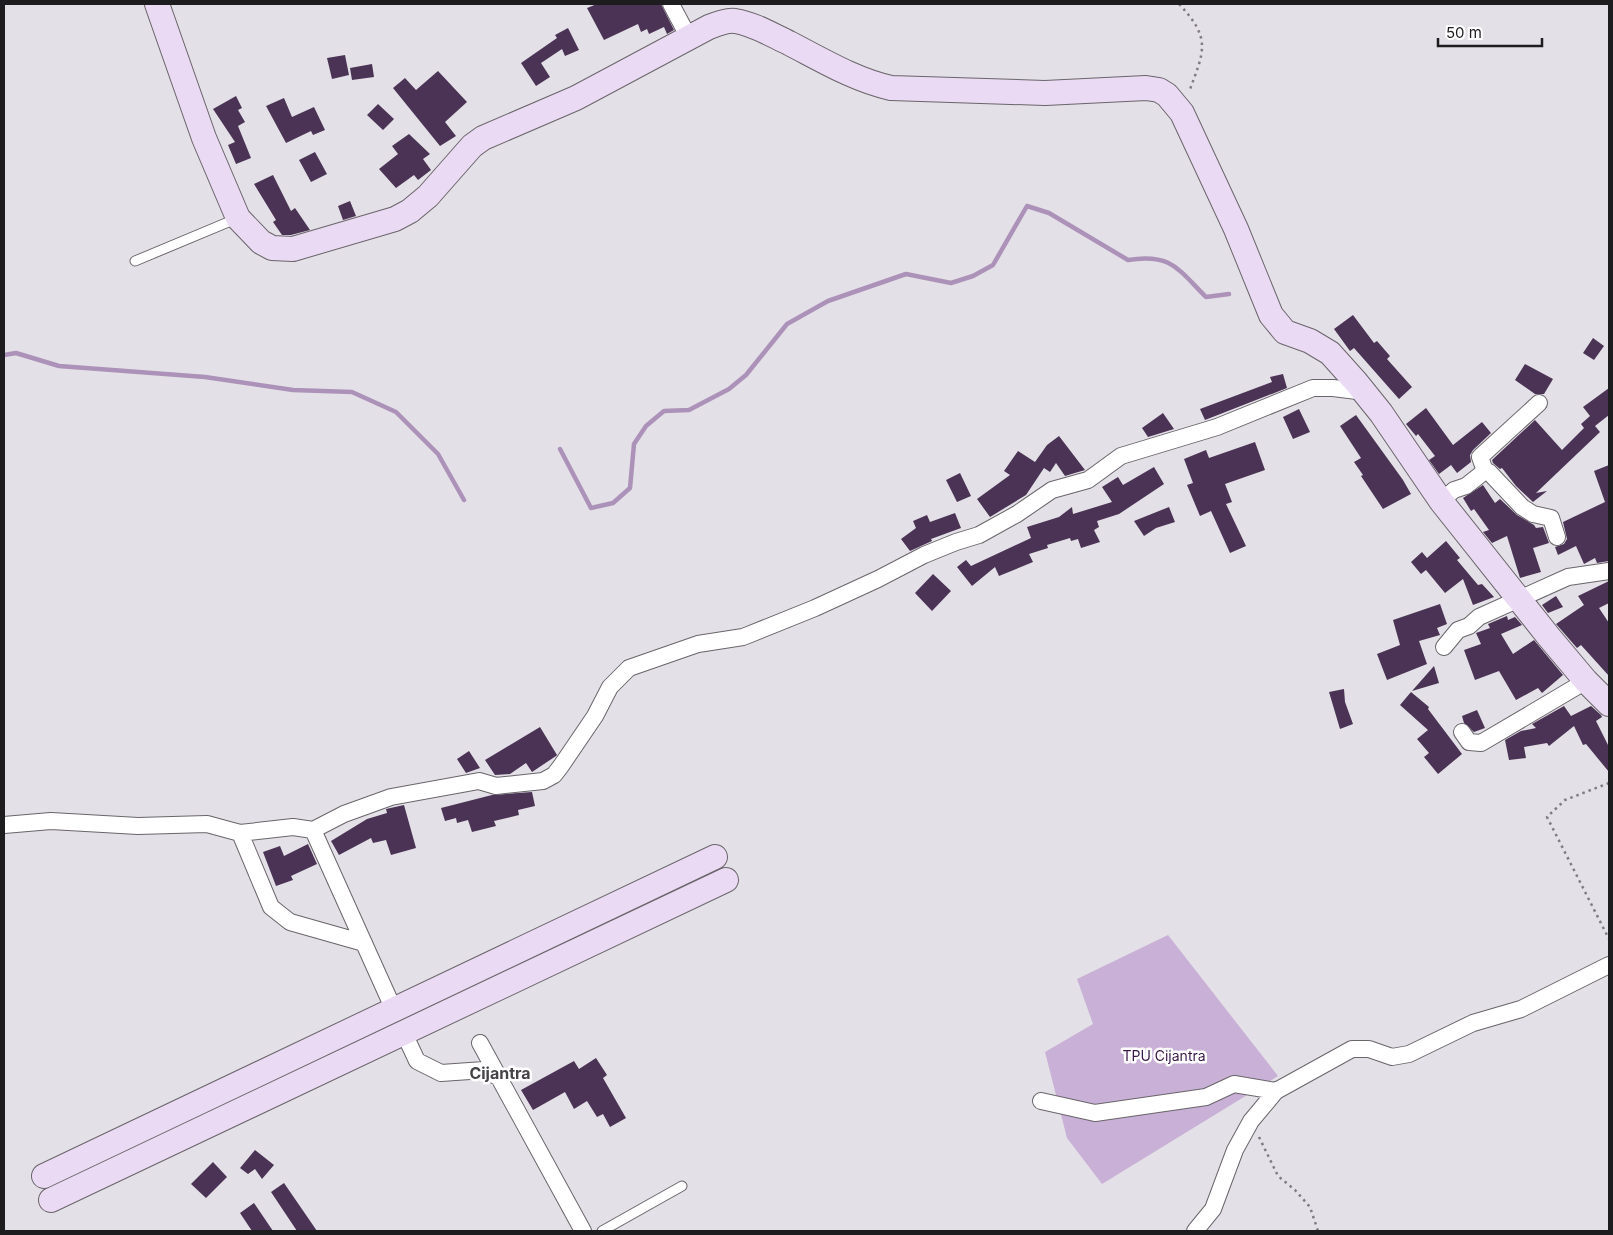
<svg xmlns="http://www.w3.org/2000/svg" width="1613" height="1235" font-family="Inter,sans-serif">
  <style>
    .green { fill: #c9b0d6 }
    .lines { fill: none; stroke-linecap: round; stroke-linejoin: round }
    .stream { stroke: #ac92b9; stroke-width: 4.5 }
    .building { fill: #4a3354 }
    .lane-casing { stroke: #69656a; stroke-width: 11 }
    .street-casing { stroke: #69656a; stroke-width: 18 }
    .secondary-casing { stroke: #69656a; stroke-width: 26 }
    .path { stroke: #7f7c81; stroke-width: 2.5; stroke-dasharray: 2.5 4; stroke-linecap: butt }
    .lane { stroke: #fff; stroke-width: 9 }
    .street { stroke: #fff; stroke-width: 16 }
    .secondary { stroke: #ebdaf3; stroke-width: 24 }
    .labels { text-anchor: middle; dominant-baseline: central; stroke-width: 5; stroke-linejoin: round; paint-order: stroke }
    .park-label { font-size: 14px; fill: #3b184a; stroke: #fff }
    .quarter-label { font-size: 16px; font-weight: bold; fill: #464348; stroke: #fff }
  </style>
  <rect width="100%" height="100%" fill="#e4e0e7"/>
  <path class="green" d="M1168,935L1278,1076L1102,1184L1067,1138L1045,1052L1093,1024L1077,979Z"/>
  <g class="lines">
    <path class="stream" d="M4,355L16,353L59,366L205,377L293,390L352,392L396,412L438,454L464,500
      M560,449L591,508L613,503L630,488L634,444L646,426L664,411L689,410L729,389L746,375L787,324L828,301L906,274L951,283L973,276L993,265L1027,206L1049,213L1128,260C1171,253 1178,269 1206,297L1229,294"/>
  </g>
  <path class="building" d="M597,4H661L674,30L667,34L664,27L649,34L647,29L641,32L638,24L604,40L587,8Z
    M568,28L579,50L565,56L562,49L541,63L550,77L536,86L521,63L557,38L555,35Z
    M345,55L349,75L332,79L327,58Z
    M372,64L374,77L352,80L350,68Z
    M438,71L467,102L445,122L456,136L440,146L393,88L405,78L416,90Z
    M236,96L242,108L238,110L245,122L238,126L251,158L236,164L228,145L235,142L213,109Z
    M284,98L292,117L314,107L325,130L313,135L311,131L286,143L266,106Z
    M378,104L394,119L383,130L367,115Z
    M409,134L430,154L423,159L431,170L418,180L414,175L396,188L379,169L398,154L392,146Z
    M315,152L327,174L311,182L299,160Z
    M273,175L291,211L295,208L310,230L291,235H282L273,222L276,220L254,184Z
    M350,201L356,216L343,220L338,206Z
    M1353,315L1374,343L1377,341L1390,356L1387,359L1412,387L1399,399L1354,348L1350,351L1334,329Z
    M1593,338L1604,346L1594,360L1583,353Z
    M1525,364L1553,379L1544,394H1535L1515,380Z
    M1283,374L1287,388L1205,420L1200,409L1272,382L1270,377Z
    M1609,388V415L1595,426L1600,432L1536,493L1547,491L1533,502L1516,486L1502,468L1500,469L1493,463L1492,460L1535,420L1562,450L1584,428L1581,424L1590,416L1583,407Z
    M1426,408L1453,445L1482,422L1491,433L1473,450L1470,455L1471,462L1457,473L1451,465L1439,474L1429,460L1435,456L1418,434L1416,436L1406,424Z
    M1299,409L1310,432L1293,439L1283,417Z
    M1163,413L1174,429L1148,437L1142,428Z
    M1356,415L1403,480L1411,494L1383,509L1361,476L1363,475L1354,462L1361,458L1340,426Z
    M1059,436L1085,470L1065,476L1056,463L1050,472L1044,468L1026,495L990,517L977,499L1010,475L1004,471L1018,451L1035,462L1047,445Z
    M1255,442L1265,470L1225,484L1232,502L1226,504L1246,546L1230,553L1211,511L1200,516L1187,485L1193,483L1184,459L1206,450L1209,458Z
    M1609,465V561L1597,563L1595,558L1584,564L1576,546L1558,555L1555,547L1564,544L1567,539L1563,522L1605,502L1594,471Z
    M1154,467L1164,484L1119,514L1097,521L1099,527L1094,530L1100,542L1081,548L1078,539L1071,541L1070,538L1047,545L1048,548L1029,554L1033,562L999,576L995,567L972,586L957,567L966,560L971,566L1031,538L1027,527L1059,517L1072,507L1073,514L1112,502L1102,487L1118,477L1123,485Z
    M960,473L971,496L957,502L946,480Z
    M1483,485L1495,503L1500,499L1517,515L1534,525L1536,528L1543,527L1549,543L1533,548L1541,572L1520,578L1507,536L1492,543L1483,532L1489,530L1474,509L1471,511L1463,498Z
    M1169,507L1175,522L1156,528L1144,536L1134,521Z
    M955,513L961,528L931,539L932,541L910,551L901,539L916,528L913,521L927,515L930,522Z
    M1446,541L1460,558L1457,560L1478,585L1482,584L1494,597L1473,605L1463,579L1445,593L1426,570L1421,574L1411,562L1422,552L1427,558Z
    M933,574L951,591L932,611L915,593Z
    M1609,581V603L1599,608L1609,623V676L1581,645L1577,648L1556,624L1584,605L1578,596Z
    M1556,596L1563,607L1548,613L1542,605Z
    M1440,604L1447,624L1437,628L1440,635L1419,641L1427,664L1387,680L1377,654L1400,645L1393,620Z
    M1507,616L1508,620L1515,617L1522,625L1501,634L1513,654L1534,640L1563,675L1542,693L1538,688L1516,700L1499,671L1475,680L1464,650L1481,644L1476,633L1490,628L1488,624Z
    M1434,666L1439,683L1412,691Z
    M1344,689L1345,702L1353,724L1340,729L1329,692Z
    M1411,692L1429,707L1428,709L1462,754L1438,774L1424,757L1429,753L1417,739L1428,730L1400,705Z
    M1564,706L1571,716L1591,706L1601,715L1602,717L1596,721L1609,747V772L1586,744L1583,745L1574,726L1549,746L1547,743L1524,747L1526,758L1509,760L1505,740L1521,731L1536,728L1532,724Z
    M1477,710L1485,728L1474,732L1464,723L1462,716Z
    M540,727L557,755L556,756L532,772L526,763L510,774L495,775L485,760Z
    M469,751L480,768L466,773L457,759Z
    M532,792L535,806L518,810L519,815L494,821L496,826L472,832L468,820L457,823L456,818L445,821L441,808L492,795Z
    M404,805L416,848L391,855L386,840L373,843L371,838L339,855L331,841L367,819L387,813L386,809Z
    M308,844L317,864L291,876L293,880L276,886L263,852L280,846L284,856Z
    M596,1058L607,1075L603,1078L626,1118L610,1127L603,1114L597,1117L587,1101L574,1109L565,1092L533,1110L521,1090L574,1061L579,1069Z
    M255,1150L274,1165L262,1179L255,1169L248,1174L240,1168Z
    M213,1162L227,1177L206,1198L191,1184Z
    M284,1183L317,1231H297L271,1192Z
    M254,1203L273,1231H252L240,1213Z"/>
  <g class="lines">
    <g class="lane-casing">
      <path id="lane" d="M135,261L238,218
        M602,1231L682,1186"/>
    </g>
    <g class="street-casing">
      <path id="street" d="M671,4L689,38
        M1485,471L1480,457L1539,403
        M1441,501L1454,490L1466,486L1485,471L1489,472L1522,507L1533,514L1551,518L1557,537
        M1444,647L1458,630L1469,626L1479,617L1568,577L1609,571
        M1462,732L1469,742L1481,743L1586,681
        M4,825L51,821L138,826L207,824L240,833L293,827L313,830L344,814L391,797L479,781L496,786L543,781L554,775L561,766L595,716L610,687L629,668L698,644L743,637L815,608L878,579L924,555L956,542L979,535L1017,514L1052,490L1088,480L1121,456L1217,427L1313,388H1333L1365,392
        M313,830L394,1010
        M240,833L271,907L290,922L364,943
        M404,1033L417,1061L441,1073L484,1070L500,1078
        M480,1043L583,1231
        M1041,1101L1095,1113L1206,1097L1234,1084L1276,1091
        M1195,1231L1213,1209L1235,1150L1251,1121L1276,1091L1352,1049H1369L1392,1057L1409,1054L1473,1023L1521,1009L1609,965"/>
    </g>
    <g class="secondary-casing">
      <path id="secondary" d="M157,4L204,138L238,218L261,242L272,248L293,249L395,219L410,211L428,196L472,146L483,138L576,98L709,27C717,24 727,20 735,21C754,24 772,35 789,43C822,60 855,80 891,88L1045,93L1146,88L1159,90L1167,95L1182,113L1236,229L1271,315L1285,332L1310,341L1330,353L1356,382L1381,413L1441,501L1549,637L1586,681L1609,704
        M44,1176L715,857
        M51,1200L726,880"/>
    </g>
    <path class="path" d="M1179,4C1212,39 1204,51 1189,92
      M1609,783L1565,800L1547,817L1609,939
      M1259,1137L1278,1176L1295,1190L1310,1207L1318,1231"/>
    <use href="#lane" class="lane"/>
    <use href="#street" class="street"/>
    <use href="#secondary" class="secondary"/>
  </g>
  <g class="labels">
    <g class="park-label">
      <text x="1164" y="1055">TPU Cijantra</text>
    </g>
    <g class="quarter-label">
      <text x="500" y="1073">Cijantra</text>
    </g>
  </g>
  <rect width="1613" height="1235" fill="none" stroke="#1d1c1e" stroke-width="10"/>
  <path d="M1438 38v8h104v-8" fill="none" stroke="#1d1c1e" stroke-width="2.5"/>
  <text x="1446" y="38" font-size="15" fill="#1d1c1e" stroke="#ffffff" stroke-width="4" paint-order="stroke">50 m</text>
</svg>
